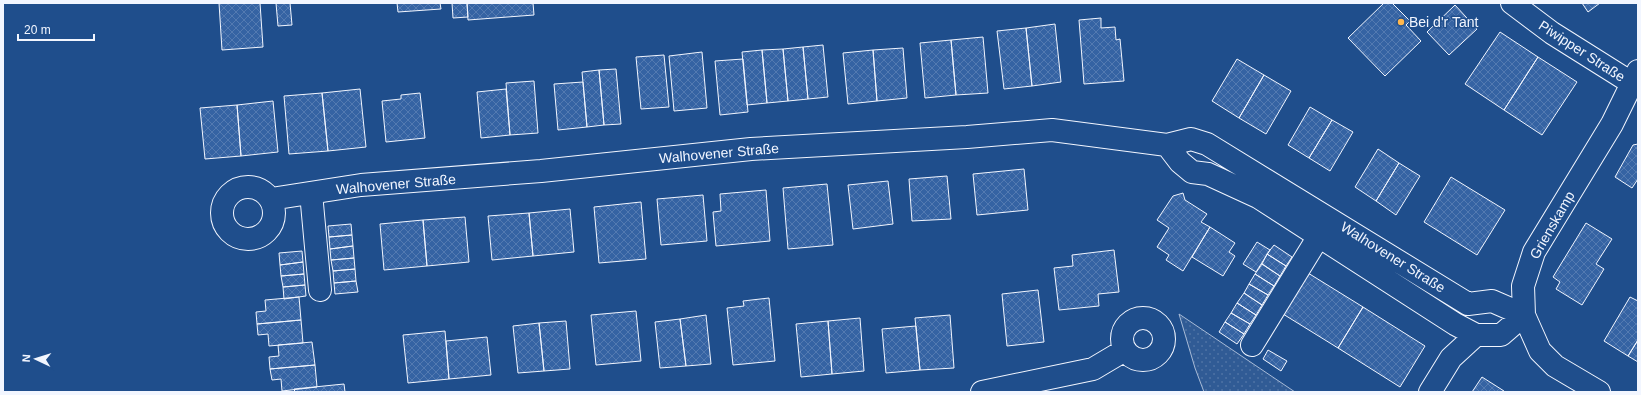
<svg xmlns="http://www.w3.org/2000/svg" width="1641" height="395" font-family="Arial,sans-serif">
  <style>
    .grass { fill: url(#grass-dots); stroke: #a8bbd7 }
    .building { fill: url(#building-cross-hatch); stroke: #f2f6ff }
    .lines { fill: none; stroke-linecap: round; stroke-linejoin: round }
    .minor-casing { stroke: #f2f6ff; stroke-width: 24 }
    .minor { stroke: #1f4e8c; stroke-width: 22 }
    .poi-dot { fill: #ffb74d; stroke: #1f4e8c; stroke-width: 1.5 }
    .labels { text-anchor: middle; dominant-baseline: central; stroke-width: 3; stroke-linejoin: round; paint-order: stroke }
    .poi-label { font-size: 14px; fill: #f2f6ff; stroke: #1f4e8c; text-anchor: start }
    .street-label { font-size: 14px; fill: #f2f6ff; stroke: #1f4e8c }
  </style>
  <defs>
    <pattern id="grass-dots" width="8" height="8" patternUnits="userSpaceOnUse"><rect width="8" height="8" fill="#305b95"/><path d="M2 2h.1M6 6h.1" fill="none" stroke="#4e73a5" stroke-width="1.8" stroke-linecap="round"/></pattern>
    <pattern id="building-cross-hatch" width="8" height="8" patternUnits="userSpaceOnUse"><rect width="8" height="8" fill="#3563a3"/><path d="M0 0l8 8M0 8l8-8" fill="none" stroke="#537ab1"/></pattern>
  </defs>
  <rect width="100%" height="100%" fill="#1f4e8c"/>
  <path class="grass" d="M1179,314L1295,392H1204L1195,368Z"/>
  <path class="building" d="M219,3H260L263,47L222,50Z
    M276,3H290L292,25L278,26Z
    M397,3H440L441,9L398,12Z
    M452,3H467L468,17L453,18Z
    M467,3H533L534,15L468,20Z
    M1384,3H1392L1410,21L1406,25L1421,41L1385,76L1348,38Z
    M1582,3H1600L1588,12Z
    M1455,5L1477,29L1449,55L1427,32Z
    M1101,18V28L1115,27L1116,40L1120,39L1124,81L1084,84L1079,20Z
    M1055,24L1061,82L1032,86L1026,28Z
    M1026,28L1032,86L1004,89L997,31Z
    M1500,32L1538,57L1504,110L1465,84Z
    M983,37L988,93L956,95L951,40Z
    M951,40L956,95L925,98L920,43Z
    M823,45L828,97L808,99L803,47Z
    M803,47L808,99L788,101L783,49Z
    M903,48L907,98L877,101L873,50Z
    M783,49L788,101L767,103L762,50Z
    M762,50L767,103L747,105L742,52Z
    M873,50L877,101L848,104L843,53Z
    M702,52L707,108L674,111L669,56Z
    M664,55L669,107L641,109L636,57Z
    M1538,57L1577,82L1542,135L1504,110Z
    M743,59L748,112L720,115L715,61Z
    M1237,59L1264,75L1239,118L1212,101Z
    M616,69L621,124L604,125L599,70Z
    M599,70L604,125L587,127L582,72Z
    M1264,75L1291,91L1266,134L1239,118Z
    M534,81L538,133L510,135L506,83Z
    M583,82L587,127L558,130L554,84Z
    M360,89L366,147L328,151L322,93Z
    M506,89L510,135L481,138L477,92Z
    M322,93L328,151L289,154L284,96Z
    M420,93L425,138L386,142L382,101L401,99V95Z
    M273,101L278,152L241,156L237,105Z
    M237,105L241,156L205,159L200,108Z
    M1310,107L1332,120L1309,158L1288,145Z
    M1332,120L1353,132L1330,171L1309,158Z
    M1638,144V179L1632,188L1615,177L1633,145Z
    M1378,149L1399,163L1376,201L1355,187Z
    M1399,163L1420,176L1396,215L1376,201Z
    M1024,169L1028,210L977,215L973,174Z
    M947,176L951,219L912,221L909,179Z
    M1451,177L1505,210L1477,255L1424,222Z
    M888,181L893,224L853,229L848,185Z
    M827,184L833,245L788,249L783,188Z
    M766,190L770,241L716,246L713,212L721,211L720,194Z
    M1183,193L1185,200L1207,214L1201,222L1210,227L1183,271L1166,260L1169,255L1157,247L1169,228L1157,220L1173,196Z
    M703,195L707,241L661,245L657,199Z
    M641,202L646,259L599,263L594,207Z
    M570,209L574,252L533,256L529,213Z
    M529,213L533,256L492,260L488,216Z
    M465,217L469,262L427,266L423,220Z
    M423,220L427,266L384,270L380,224Z
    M1586,223L1612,239L1596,264L1604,269L1582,305L1556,289L1560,282L1553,277Z
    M351,224L352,235L329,237L328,226Z
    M1210,227L1235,243L1229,252L1235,256L1223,276L1192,257Z
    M352,235L353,246L330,249L329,237Z
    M1257,242L1270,250L1256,272L1243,264Z
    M1274,245L1292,257L1286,266L1267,254Z
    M353,246L354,258L331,260L330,249Z
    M1114,250L1119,292L1098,294L1099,306L1059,310L1054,268L1073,266L1072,255Z
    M302,251L303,262L280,265L279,253Z
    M1267,254L1286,266L1280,276L1262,264Z
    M354,258L355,269L333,271L331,260Z
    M303,262L304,274L281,276L280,265Z
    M1262,264L1280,276L1274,286L1255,274Z
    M355,269L356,281L334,283L333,271Z
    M1308,273L1363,307L1338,348L1283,314Z
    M304,274L305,285L283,287L281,276Z
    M1255,274L1274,286L1268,295L1249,284Z
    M356,281L358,292L335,294L334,283Z
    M1249,284L1268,295L1262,305L1244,293Z
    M305,285L306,296L284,299L283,287Z
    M1038,290L1044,342L1007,346L1002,294Z
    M1244,293L1262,305L1256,315L1237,303Z
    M299,297L301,320L257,324L256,312L266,311L265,300Z
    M1630,297L1638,301V340L1628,356L1604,341Z
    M769,298L775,361L733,365L727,308L744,306L743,301Z
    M1237,303L1256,315L1250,324L1231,313Z
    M1363,307L1425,346L1400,387L1338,348Z
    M636,311L641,361L596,365L591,315Z
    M1231,313L1250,324L1244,334L1225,322Z
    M706,315L711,364L686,366L680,319Z
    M950,315L954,368L920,370L915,318Z
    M860,318L864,371L832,374L828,321Z
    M680,319L686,366L660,368L655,322Z
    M301,320L303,343L269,346L268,334L258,335L257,324Z
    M566,321L570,369L544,371L539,323Z
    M828,321L832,374L801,377L796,324Z
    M1225,322L1244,334L1237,344L1219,332Z
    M539,323L544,371L518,373L513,326Z
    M916,326L920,370L886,373L882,329Z
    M445,331L449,379L408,383L403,335Z
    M487,337L491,375L449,379L446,341Z
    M1638,340V362L1628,356Z
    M312,342L315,365L270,369L269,357L279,356L278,345Z
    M1268,350L1287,361L1281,371L1263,359Z
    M315,365L317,387L282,391L281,379L272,380L270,369Z
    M1482,377L1504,391L1503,392H1472Z
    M344,384L345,392H295L294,389Z"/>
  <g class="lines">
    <g class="minor-casing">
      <path id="minor" d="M1512,3L1552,33L1638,87
        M1167,145L1180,162L1192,172L1208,174L1258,197L1455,324L1476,335
        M222 213a26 26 0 1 1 52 0a26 26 0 1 1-52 0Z
        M311,193L320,290
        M271,199L361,185L541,171L751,149L967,137L1052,130L1167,145L1191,139L1207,144L1468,304L1492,301L1524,315L1540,351L1555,366L1599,392
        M1524,315L1523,286L1534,252L1612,124L1638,71
        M1122 339a21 21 0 1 1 42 0a21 21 0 1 1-42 0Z
        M1252,345L1327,223
        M982,392L1093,369L1125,350
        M1430,392L1451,358L1476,335H1501L1524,315"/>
    </g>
    <use href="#minor" class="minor"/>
  </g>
  <circle class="poi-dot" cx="1401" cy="22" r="4"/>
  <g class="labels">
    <g class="poi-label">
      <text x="1409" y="22">Bei d'r Tant</text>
    </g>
    <g class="street-label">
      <text transform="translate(1582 51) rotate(33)">Piwipper Straße</text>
      <text transform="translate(719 153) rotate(-5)">Walhovener Straße</text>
      <text transform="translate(396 184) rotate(-5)">Walhovener Straße</text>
      <text transform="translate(1552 225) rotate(-60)">Grienskamp</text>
      <text transform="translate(1393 257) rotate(32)">Walhovener Straße</text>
    </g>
  </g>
  <rect width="1641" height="395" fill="none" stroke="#f2f6ff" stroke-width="8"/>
  <g transform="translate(36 359) rotate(274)" stroke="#1f4e8c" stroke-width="3" paint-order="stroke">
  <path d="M0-3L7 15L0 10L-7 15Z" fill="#f2f6ff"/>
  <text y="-6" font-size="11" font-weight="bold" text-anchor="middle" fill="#f2f6ff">N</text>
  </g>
  <path d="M18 34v6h76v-6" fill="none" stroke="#f2f6ff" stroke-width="2"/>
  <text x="24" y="34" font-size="12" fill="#f2f6ff" stroke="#1f4e8c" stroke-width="3" paint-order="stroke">20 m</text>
</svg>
